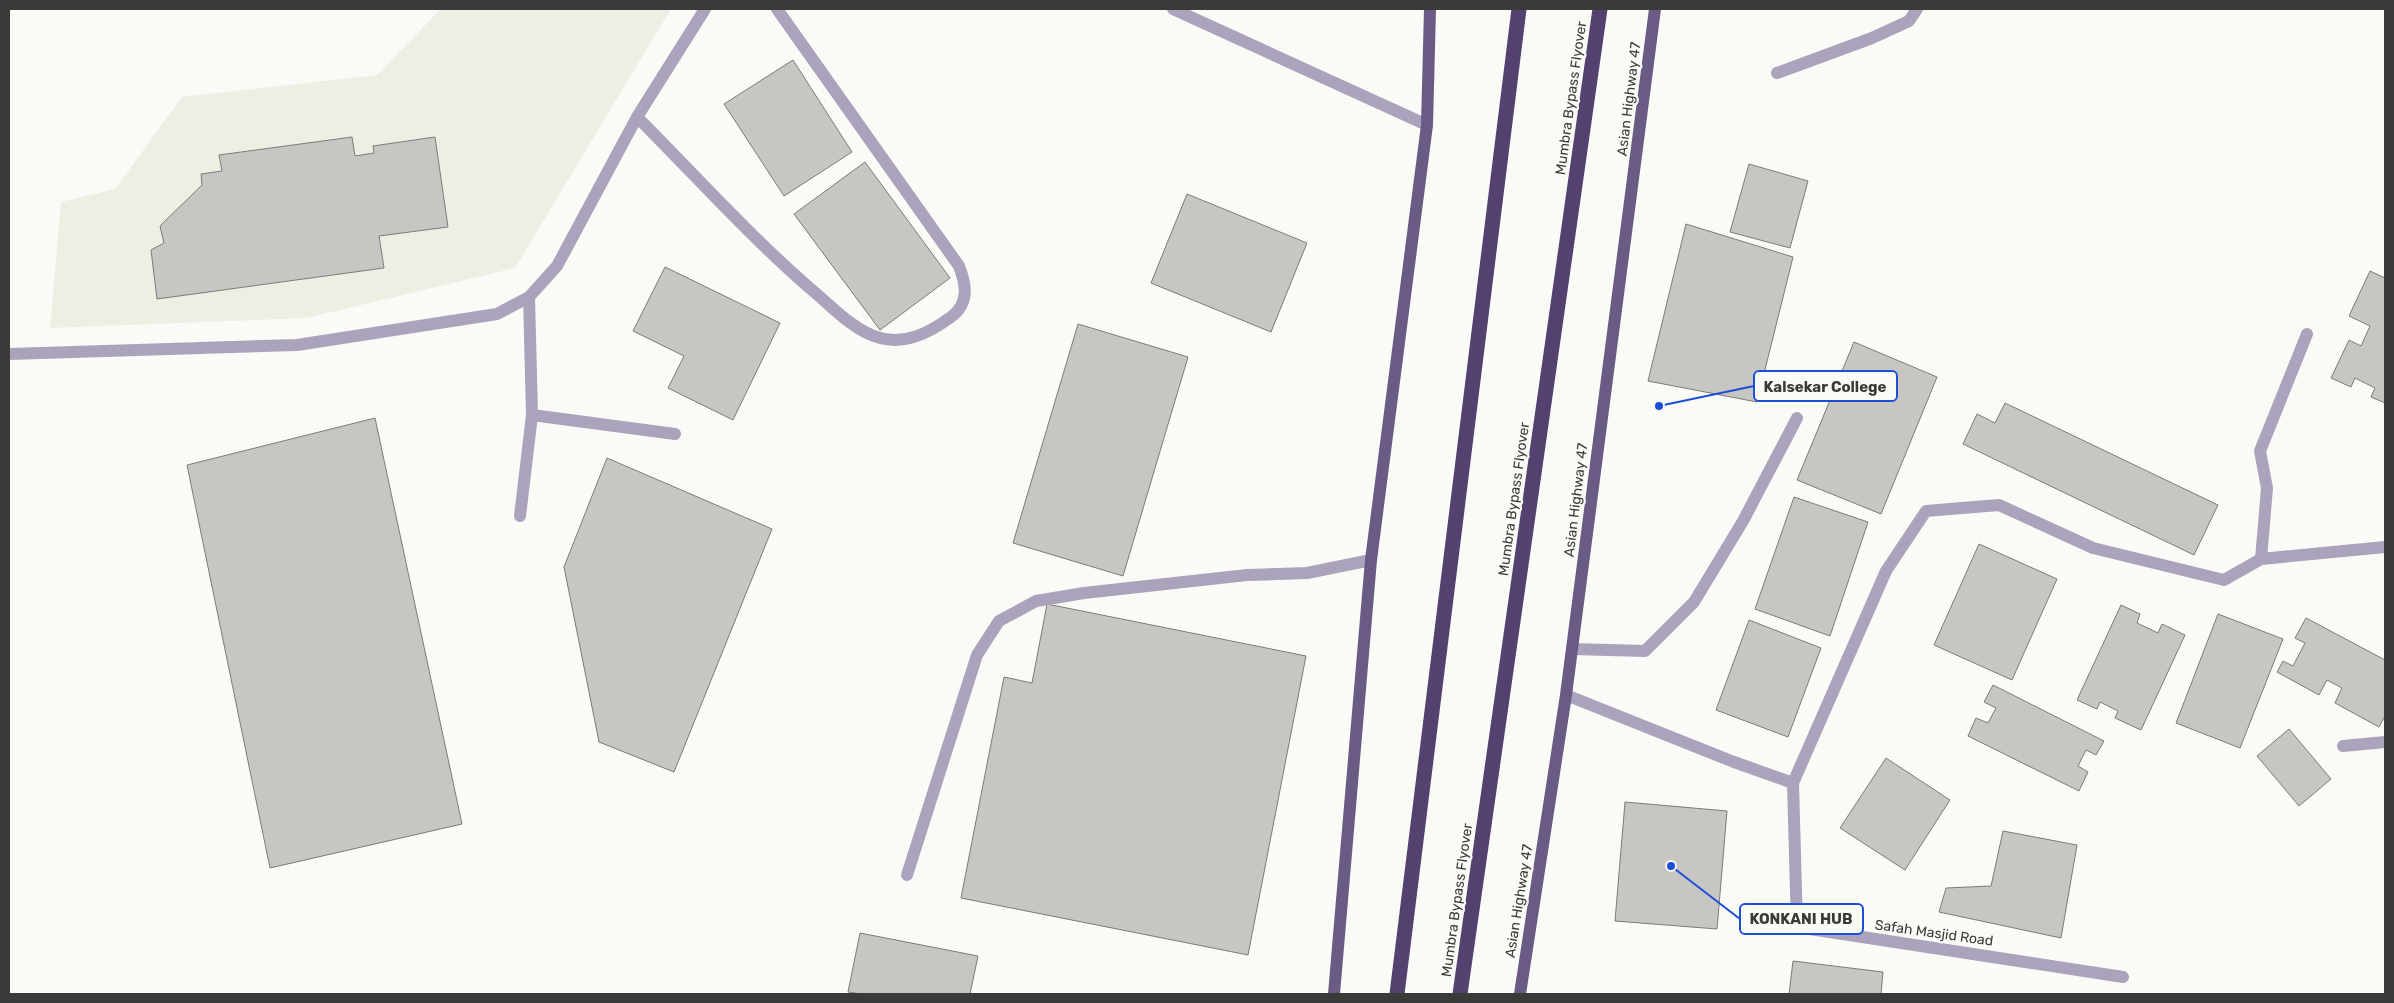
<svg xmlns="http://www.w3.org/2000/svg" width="2394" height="1003" font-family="Rubik,sans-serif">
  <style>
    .built { fill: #efeee4 }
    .building { fill: #c7c6c3; stroke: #7b7b78 }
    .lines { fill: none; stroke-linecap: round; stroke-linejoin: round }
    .minor { stroke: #aba3bb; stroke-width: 12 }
    .major { stroke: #6a5b84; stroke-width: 12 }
    .highway { stroke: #534270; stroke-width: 15 }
    .labels { text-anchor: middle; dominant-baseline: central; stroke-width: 4.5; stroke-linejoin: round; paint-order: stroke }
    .street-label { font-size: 14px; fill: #3a3a39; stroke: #fafaf7 }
    .leader { fill: none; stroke: #1d4ed8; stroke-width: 2 }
    .callout-dot { fill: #1d4ed8; stroke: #fafaf7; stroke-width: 2 }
    .callout { fill: #fafaf7; stroke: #1d4ed8; stroke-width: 2 }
    .callout-label { font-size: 15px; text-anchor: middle; font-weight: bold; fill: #3a3a39 }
  </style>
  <rect width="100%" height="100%" fill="#fafaf7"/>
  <path class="built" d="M441,9H671L515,268L307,318L50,328L61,202L115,189L182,97L377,75Z"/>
  <path class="building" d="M793,60L852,152L784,196L724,104Z
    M352,137L355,156L374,153L373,146L435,137L448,227L379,236L384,268L157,299L151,250L164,243L160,226L202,185L201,174L222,171L219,155Z
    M865,162L950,278L880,330L794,214Z
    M1749,164L1808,181L1790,248L1730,232Z
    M1187,194L1307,243L1271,332L1151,283Z
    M1686,224L1793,257L1757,402L1648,381Z
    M665,267L780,323L733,420L668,388L684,356L633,331Z
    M2370,271L2385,278V403L2371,397L2375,388L2355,378L2351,387L2331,378L2349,340L2361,346L2370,326L2349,316Z
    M1078,324L1188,357L1123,576L1013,543Z
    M1854,342L1937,377L1881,514L1797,480Z
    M2005,403L2218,505L2194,555L1963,444L1977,414L1995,423Z
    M375,418L462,824L270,868L187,465Z
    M607,458L772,529L674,772L599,742L564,567Z
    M1794,497L1868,522L1830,636L1755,609Z
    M1979,544L2057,579L2012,680L1934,645Z
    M1047,604L1306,656L1248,955L961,898L1004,677L1032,683Z
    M2121,605L2140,614L2137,623L2158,633L2162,624L2185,635L2141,730L2115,718L2118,711L2100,702L2097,709L2077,700Z
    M2218,614L2283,639L2240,748L2176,723Z
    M2306,618L2385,660V716L2379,727L2335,703L2342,688L2327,680L2319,695L2277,672L2283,661L2293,666L2305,643L2295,638Z
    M1749,620L1821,648L1788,737L1716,710Z
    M1993,685L2104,741L2096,755L2086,750L2078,766L2088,772L2079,791L1968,736L1976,718L1988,723L1996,708L1984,702Z
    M2289,729L2331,779L2299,806L2257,756Z
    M1886,758L1950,800L1905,870L1840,828Z
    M1625,802L1727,811L1717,929L1615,921Z
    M2003,831L2077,845L2061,938L1939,912L1946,888L1991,886Z
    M860,933L978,956L970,994H861L848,992Z
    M1793,961L1883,972L1881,994H1789Z"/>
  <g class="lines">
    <path class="minor" d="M1173,9L1427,125
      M1777,73L1872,38L1909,21L1917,9
      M637,117C697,177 754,241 819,296C835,310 854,329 874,336C903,347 929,333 951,317C970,303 966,284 959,266L777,9
      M9,354L297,345L497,314L529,297L557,266L637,117L705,9
      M532,415L675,434
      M520,516L532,415L529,297
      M2261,559L2385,547
      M1572,649L1645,651L1694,602L1743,521L1797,418
      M1566,695L1734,762L1793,783L1797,927L2123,977
      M2343,746L2385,742
      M1793,783L1886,571L1926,511L1999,505L2093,548L2224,580L2261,559L2267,488L2260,451L2307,334
      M907,875L977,655L999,621L1036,601L1084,593L1247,575L1307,573L1371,560"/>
    <path class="major" d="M1334,994L1371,560L1427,125L1430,9
      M1520,994L1566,695L1655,9"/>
    <path class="highway" d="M1397,994L1519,9
      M1460,994L1600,9"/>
  </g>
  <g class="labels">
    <g class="street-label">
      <text transform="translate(1571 98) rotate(-82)">Mumbra Bypass Flyover</text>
      <text transform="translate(1629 99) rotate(-83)">Asian Highway 47</text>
      <text transform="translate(1514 499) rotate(-82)">Mumbra Bypass Flyover</text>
      <text transform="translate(1576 500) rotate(-83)">Asian Highway 47</text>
      <text transform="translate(1457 900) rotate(-82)">Mumbra Bypass Flyover</text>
      <text transform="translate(1519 901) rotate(-81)">Asian Highway 47</text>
      <text transform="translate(1934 933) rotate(8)">Safah Masjid Road</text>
    </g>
  </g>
  <path class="leader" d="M1659 406L1754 386M1671 866L1740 919"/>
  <g class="callout-dot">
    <circle cx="1659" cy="406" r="5"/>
    <circle cx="1671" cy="866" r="5"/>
  </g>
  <g class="callout">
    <rect x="1754" y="371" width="143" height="30" rx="5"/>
    <rect x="1740" y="904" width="123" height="30" rx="5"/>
  </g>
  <g class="callout-label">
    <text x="1825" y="392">Kalsekar College</text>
    <text x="1801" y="924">KONKANI HUB</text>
  </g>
  <rect width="2394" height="1003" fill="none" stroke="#3a3a39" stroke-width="20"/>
</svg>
